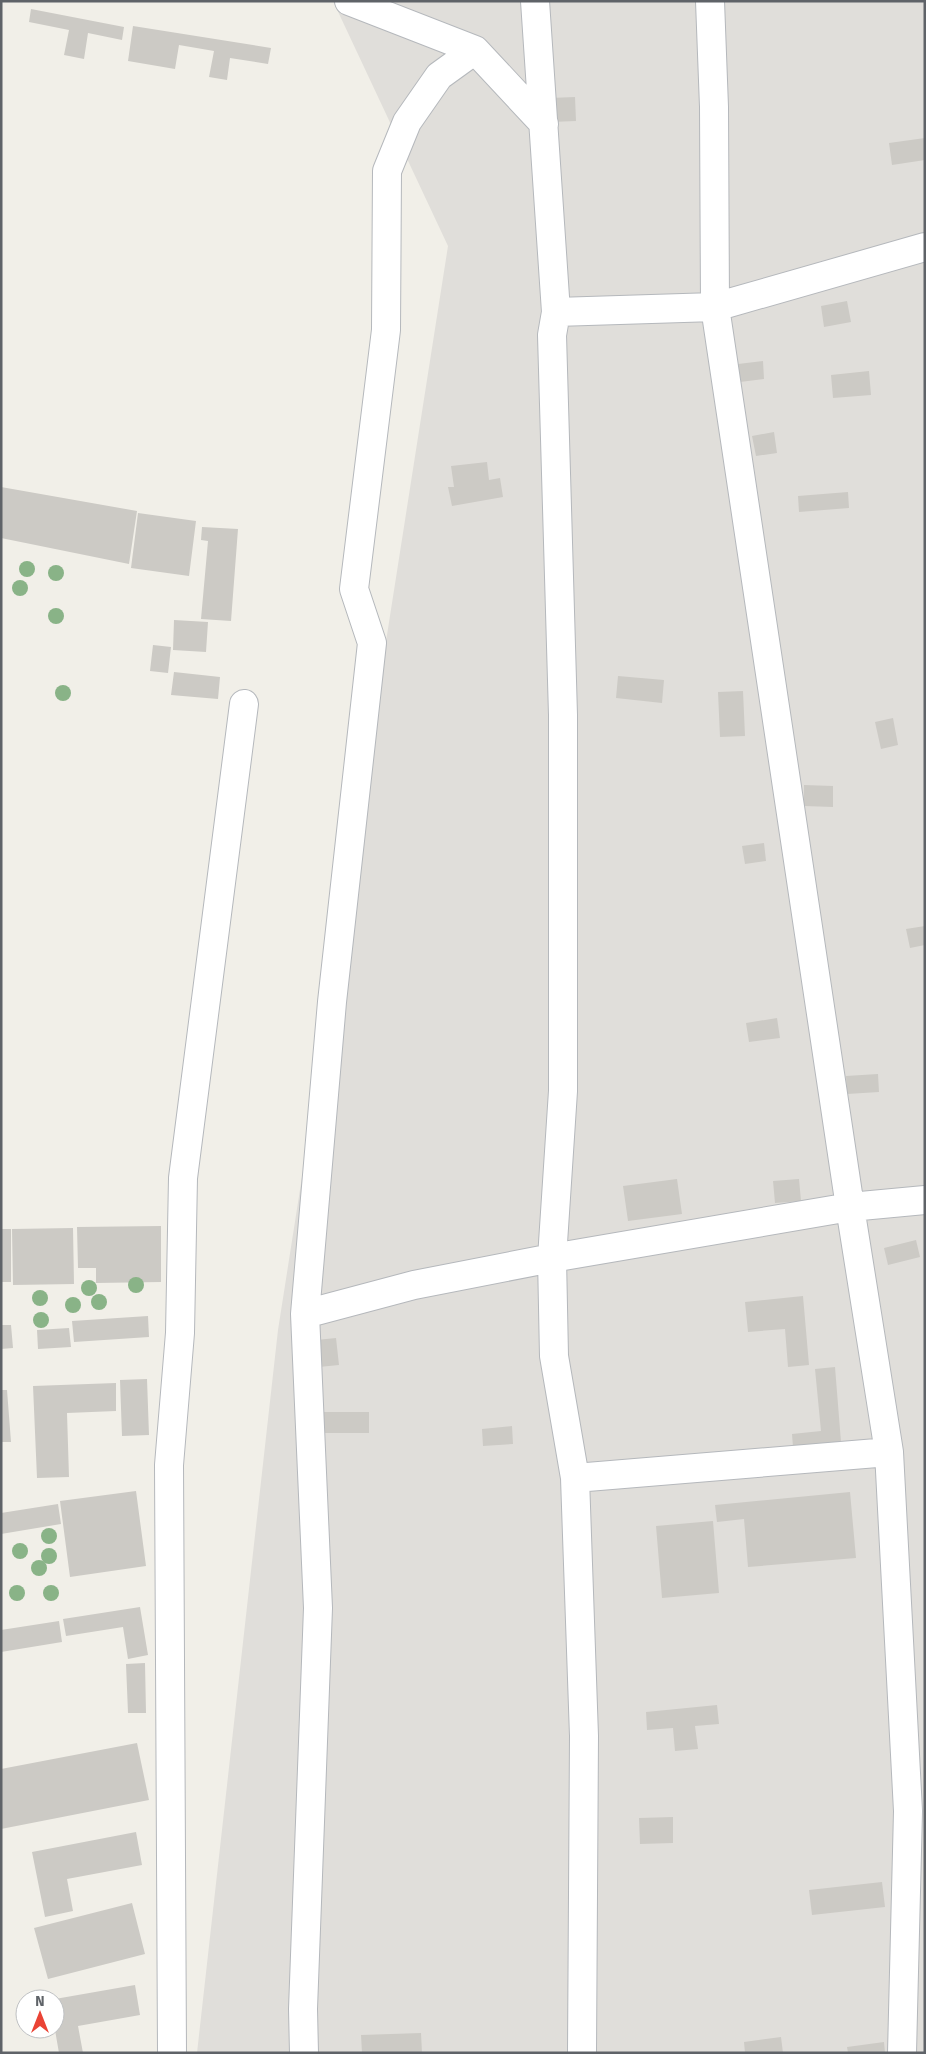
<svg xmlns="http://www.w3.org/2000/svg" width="926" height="2054" font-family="'Fira Sans',sans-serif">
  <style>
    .industrial { fill: #e0deda }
    .building { fill: #cccac5 }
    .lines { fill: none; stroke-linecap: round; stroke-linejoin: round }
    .minor-casing { stroke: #b5b8bc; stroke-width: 30 }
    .minor { stroke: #fff; stroke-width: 28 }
    .tree { fill: #89b387 }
  </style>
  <rect width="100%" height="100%" fill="#f1efe8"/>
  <path class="industrial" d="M333,1H925V2053H197L278,1330L448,246Z"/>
  <path class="building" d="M31,9L124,27L122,40L88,33L84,59L64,55L69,30L29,22Z
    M133,26L271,48L268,64L230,58L227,80L209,77L214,51L179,45L175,69L128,61Z
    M575,97L576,121L551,122L550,98Z
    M925,138V160L892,165L889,143Z
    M847,301L851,322L824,327L821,306Z
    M763,361L764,379L740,382L738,364Z
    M869,371L871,395L833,398L831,375Z
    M774,432L777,453L756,456L752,436Z
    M487,462L489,480L500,478L503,497L452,506L448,487H454L451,466Z
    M1,487L137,511L129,564L1,538Z
    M848,492L849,508L799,512L798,496Z
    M138,513L196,521L189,576L131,568Z
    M202,527L238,529L231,621L201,619L208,541L201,540Z
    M174,620L208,622L206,652L173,650Z
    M153,645L171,647L168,673L150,671Z
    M174,672L220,677L218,699L171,695Z
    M618,676L664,680L662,703L616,698Z
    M743,691L745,736L720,737L718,692Z
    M893,718L898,745L881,749L875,722Z
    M804,785L833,786V807L804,806Z
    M764,843L766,861L745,864L742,846Z
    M925,926V945L910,948L906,929Z
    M777,1018L780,1038L749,1042L746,1023Z
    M878,1074L879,1092L847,1094L846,1076Z
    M677,1179L682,1214L628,1221L623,1186Z
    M799,1179L801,1201L775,1203L773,1181Z
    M161,1226V1282L96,1283V1268H78L77,1227Z
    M73,1228L74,1284L13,1285L12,1229Z
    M1,1229H11V1282H1Z
    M916,1240L920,1257L888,1265L884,1248Z
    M803,1296L809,1365L788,1367L785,1329L748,1332L745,1302Z
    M148,1316L149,1337L74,1342L72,1321Z
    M1,1325H11L13,1348L1,1349Z
    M69,1328L71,1347L38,1349L37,1330Z
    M336,1338L339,1365L319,1367L316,1340Z
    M835,1367L841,1442L793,1447L792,1434L821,1431L815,1369Z
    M147,1379L149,1435L122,1436L120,1380Z
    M116,1383V1411L67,1413L69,1477L37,1478L33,1386Z
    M1,1390H7L11,1442H1Z
    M320,1412H369V1433H320Z
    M512,1426L513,1444L483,1446L482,1429Z
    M136,1491L146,1566L70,1577L60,1501Z
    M850,1492L856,1558L748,1567L744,1519L717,1522L715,1505Z
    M58,1504L61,1524L1,1534V1513Z
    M713,1521L719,1593L662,1598L656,1526Z
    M140,1607L148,1655L128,1659L123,1627L66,1636L63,1619Z
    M59,1621L62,1642L1,1652V1630Z
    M145,1663L146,1713H128L126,1664Z
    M717,1705L719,1724L695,1726L698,1749L675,1751L673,1728L647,1730L646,1712Z
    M137,1743L149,1800L1,1829V1769Z
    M673,1817V1843L640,1844L639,1818Z
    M136,1832L142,1865L67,1879L73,1911L45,1917L32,1852Z
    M882,1882L885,1907L812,1915L809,1890Z
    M132,1903L145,1954L48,1979L34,1928Z
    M135,1985L140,2015L78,2026L83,2053H59L55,2030V1999Z
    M421,2033L422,2053H362L361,2035Z
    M781,2037L783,2053H745L744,2042Z
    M884,2042L885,2053H848L847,2047Z"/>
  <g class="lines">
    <g class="minor-casing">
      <path id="minor" d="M349,1L475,50L544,124
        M535,1L556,312L552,335L563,715V1091L552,1258L554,1356L575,1478L584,1736L582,2053
        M710,1L714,107L715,307L850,1207L889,1452L908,1811L902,2053
        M556,312L715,307L925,247
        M305,1314L414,1285L552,1258L850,1207L925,1200
        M575,1478L889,1452
        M172,2053L169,1465L180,1333L183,1178L244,704
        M304,2053L303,2009L318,1608L305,1314L332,1002L372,643L354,589L386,330L387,171L407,122L439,76L475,50"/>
    </g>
    <use href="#minor" class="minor"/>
  </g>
  <g class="tree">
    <circle cx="27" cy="569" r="8"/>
    <circle cx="56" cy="573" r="8"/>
    <circle cx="20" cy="588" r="8"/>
    <circle cx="56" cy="616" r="8"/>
    <circle cx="63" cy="693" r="8"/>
    <circle cx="136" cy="1285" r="8"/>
    <circle cx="89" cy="1288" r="8"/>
    <circle cx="40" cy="1298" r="8"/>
    <circle cx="99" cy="1302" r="8"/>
    <circle cx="73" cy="1305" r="8"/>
    <circle cx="41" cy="1320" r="8"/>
    <circle cx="49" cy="1536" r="8"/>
    <circle cx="20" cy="1551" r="8"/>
    <circle cx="49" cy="1556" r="8"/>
    <circle cx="39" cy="1568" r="8"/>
    <circle cx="17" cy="1593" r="8"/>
    <circle cx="51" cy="1593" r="8"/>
  </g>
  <rect width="926" height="2054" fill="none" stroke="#5f6368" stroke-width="5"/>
  <g transform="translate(40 2014)"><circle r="24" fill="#ffffff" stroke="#bfc1c3"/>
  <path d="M0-4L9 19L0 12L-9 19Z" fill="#ea4335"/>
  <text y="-8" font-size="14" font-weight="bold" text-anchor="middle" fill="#5f6368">N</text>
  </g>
</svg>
